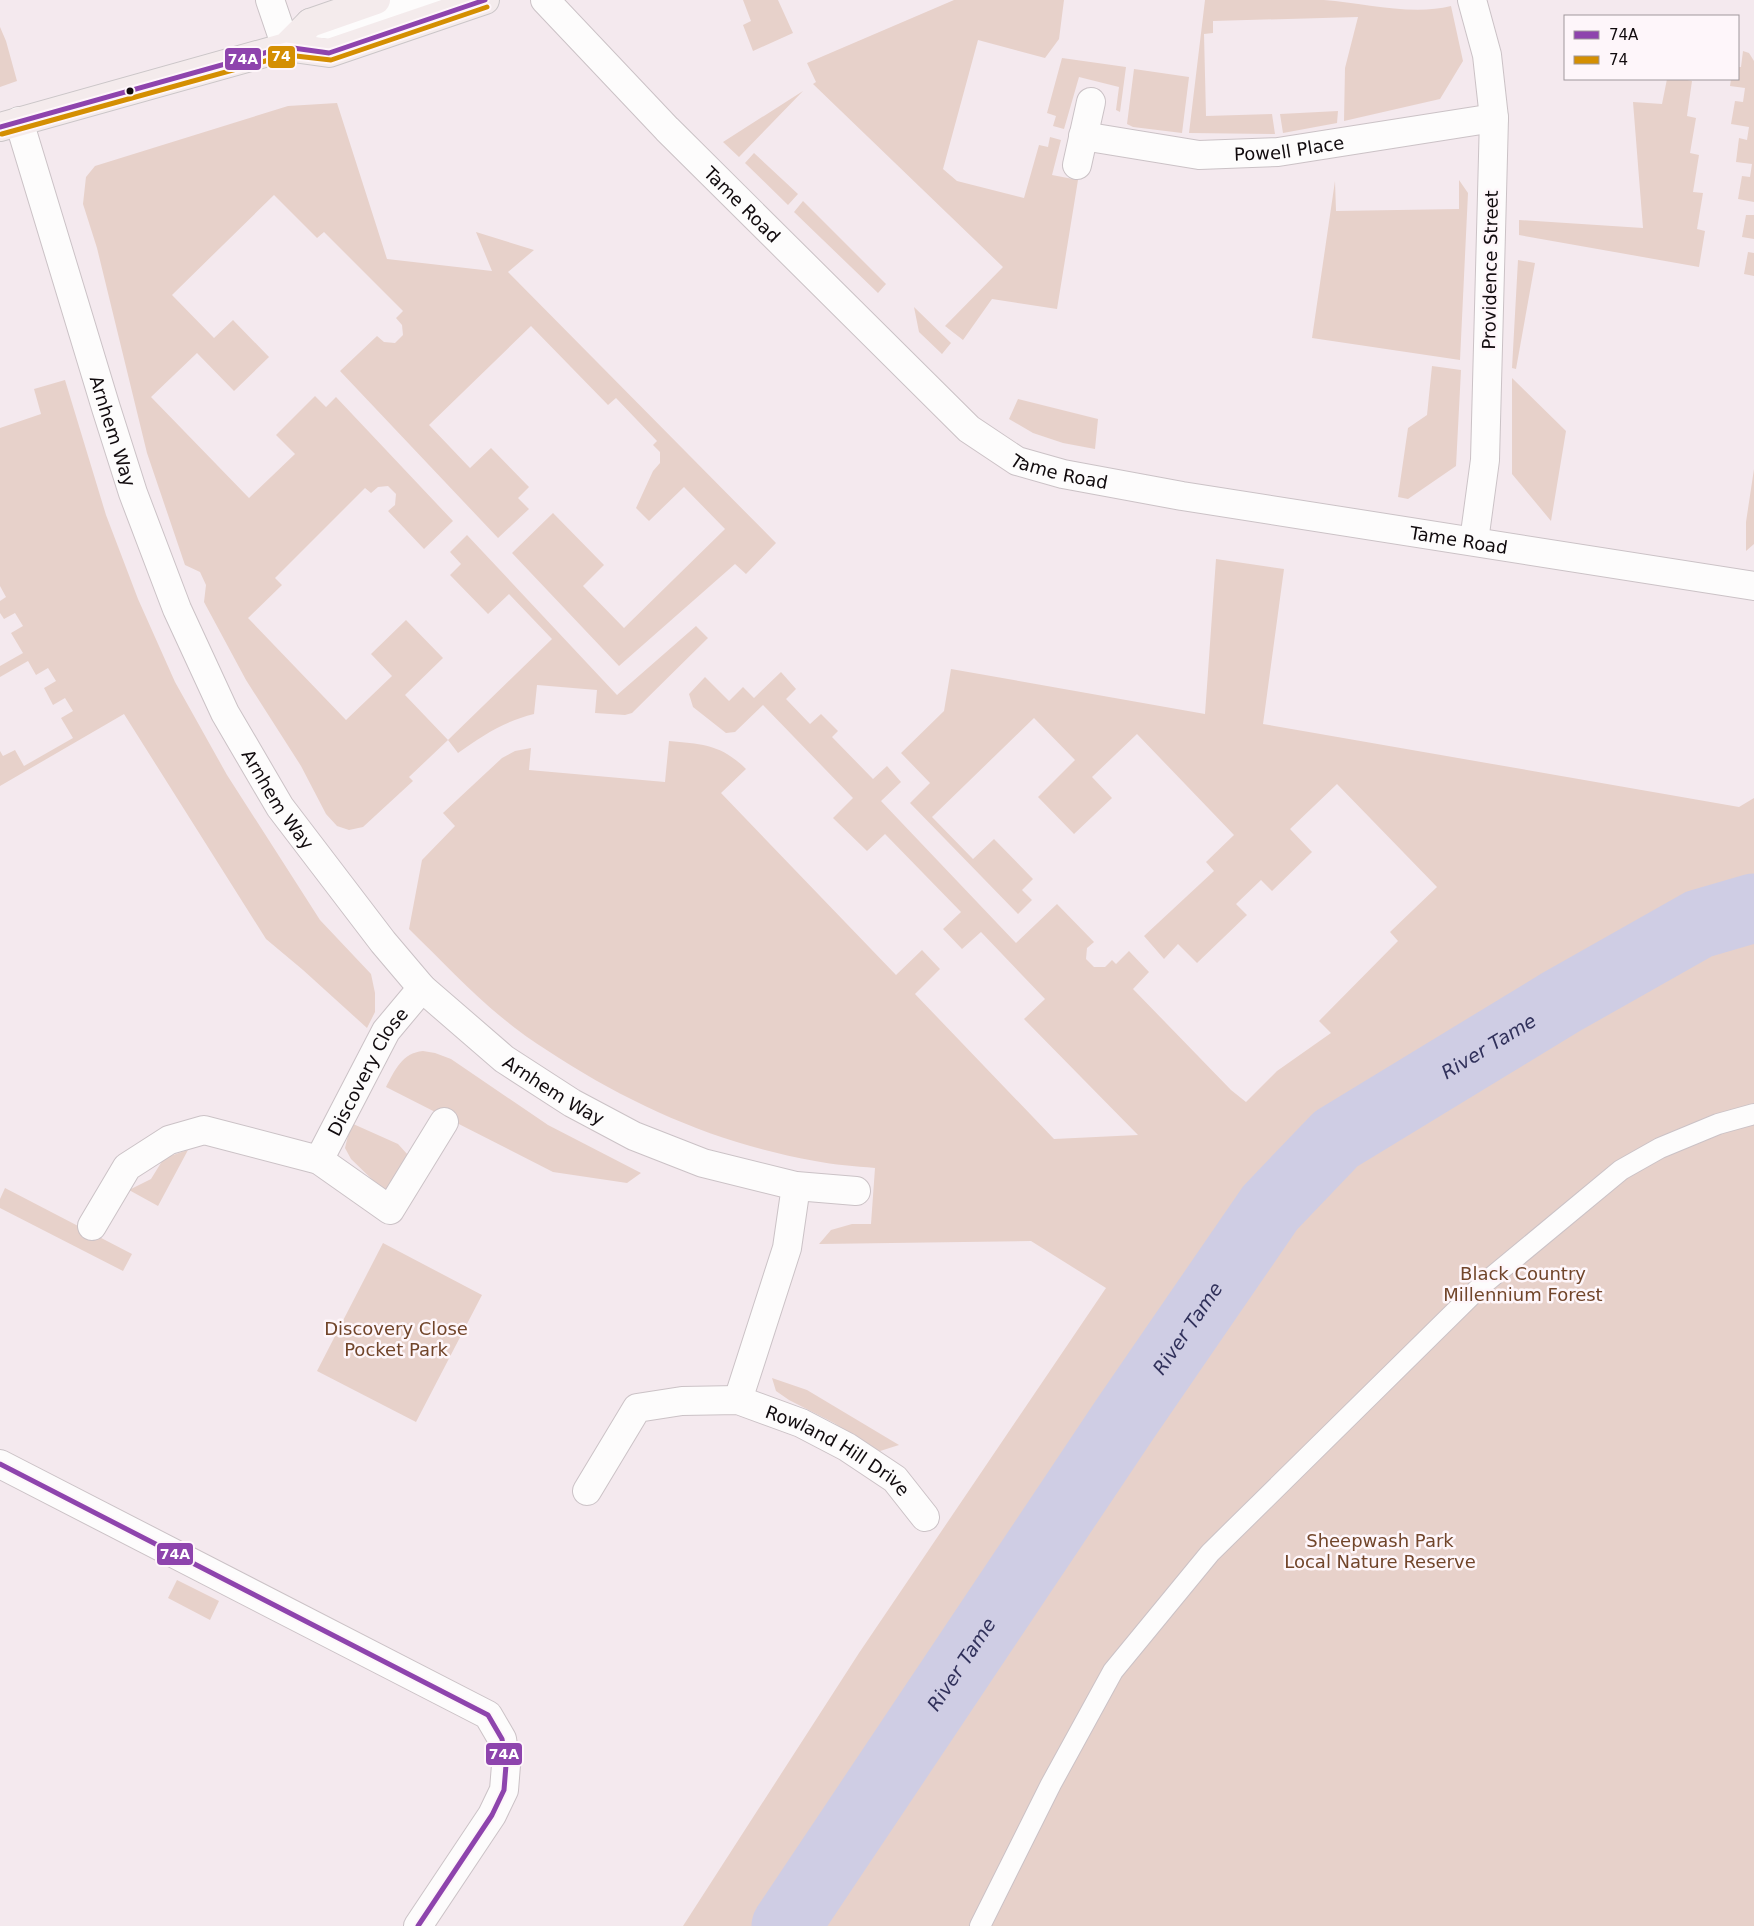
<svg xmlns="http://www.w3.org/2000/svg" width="1754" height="1926" font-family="'DejaVu Sans',sans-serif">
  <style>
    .green { fill: #e7d1ca }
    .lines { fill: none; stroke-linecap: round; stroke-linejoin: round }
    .river { stroke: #cfcde4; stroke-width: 69 }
    .service-casing { stroke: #cbc2c6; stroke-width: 22 }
    .minor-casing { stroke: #cbc2c6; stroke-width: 30 }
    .secondary-casing { stroke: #cbc2c6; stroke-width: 30 }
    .trunk-casing { stroke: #cbc6c8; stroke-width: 30 }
    .service { stroke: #fdfcfc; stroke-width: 20 }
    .minor { stroke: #fdfcfc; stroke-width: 28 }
    .secondary { stroke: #fdfcfc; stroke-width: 28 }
    .trunk { stroke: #f4ebec; stroke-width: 28 }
    .bus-1-casing { stroke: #fef6fa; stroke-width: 9 }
    .bus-2-casing { stroke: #fef6fa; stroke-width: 9 }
    .bus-1 { stroke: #8e44ad; stroke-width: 5 }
    .bus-2 { stroke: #d48f02; stroke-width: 5 }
    .bus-dot { fill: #110b0e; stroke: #fef6fa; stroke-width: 2 }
    .labels { text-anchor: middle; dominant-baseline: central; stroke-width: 5; stroke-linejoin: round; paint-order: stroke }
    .street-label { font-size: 18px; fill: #110b0e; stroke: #fef6fa }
    .park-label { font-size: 18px; fill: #71452a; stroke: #fef6fa }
    .water-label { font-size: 19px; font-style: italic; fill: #31315b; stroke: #fef6fa }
    .line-badge { stroke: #fef6fa; stroke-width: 2 }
    .badge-label { font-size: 14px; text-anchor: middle; font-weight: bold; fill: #fff }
  </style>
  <rect width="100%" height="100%" fill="#f4e9ee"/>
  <path class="green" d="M743,0H778L793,33L753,51L743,25L751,21Z
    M954,0H1064L1059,39L1045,58L978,40L943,169L957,181L1024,198L1039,145L1048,147L1050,137L1061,140L1052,175L1078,180L1057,309L992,299L963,340L945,326L1003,267L813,84L816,82L807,63Z
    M1205,0C1244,0 1285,0 1324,0C1364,3 1412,16 1451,6L1463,61L1440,99L1344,121L1345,68L1358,17L1213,21V33L1204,34L1206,116L1272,114L1275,134L1189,133Z
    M0,27L6,41L17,81L0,87Z
    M1743,51L1749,53L1754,61V202L1738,199L1742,176L1750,177L1752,164L1736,162L1739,138L1747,140L1749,127L1731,124L1735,101L1743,102L1745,88L1730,86L1731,79H1738V67H1741Z
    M1062,58L1126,67L1120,112L1116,110L1119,87L1079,77L1064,129L1053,126L1056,116L1047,113Z
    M1134,69L1189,77L1182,133L1133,127L1127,124Z
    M1667,79H1683L1692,81L1687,116L1696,118L1690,153L1699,155L1693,192L1703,193L1697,229L1705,231L1699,267L1519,235V220L1643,228L1633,102L1662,104Z
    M803,91L739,157L723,142Z
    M337,103L387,259L492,271L476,232L534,250L508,272L776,543L746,574L735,564L619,666L512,553L553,513L604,565L583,586L624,628L725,529L684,487L649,521L636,508L653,471L660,463V452L653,445L657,441L616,398L608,405L531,326L429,425L470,468L491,448L529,487L518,498L529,509L498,538L340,371L377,336L384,342L395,343L403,335L402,325L396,318L403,311L324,232L317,238L274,195L172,295L214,338L233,320L269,357L234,391L197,353L151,397L249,498L295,454L276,435L315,396L326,407L336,397L453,521L424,549L388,511L395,505L396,494L388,486L378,487L371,493L365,488L275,578L282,585L248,618L346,720L392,676L371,654L406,620L443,658L405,695L448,740L552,639L509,594L488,614L450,575L461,564L450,552L467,535L617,695L696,626L708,638L632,713L625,715L595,713L597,690L537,685L534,714C505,721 483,735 458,753L448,740L409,777L413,781L363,827L349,830L337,826L326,814L301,766L246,680L204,602L206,585L200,572L185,565L147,453L97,248L83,204L86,177L95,166L288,106Z
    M1338,111L1337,123L1283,133L1280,114Z
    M754,153L798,194L788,205L745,163Z
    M1459,180L1468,193L1460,360L1312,338L1335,181L1336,211L1459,209Z
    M803,201L886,284L878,293L794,212Z
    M1746,215H1754V239L1742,237Z
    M1748,252L1754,253V276L1744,274Z
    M1518,260L1535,263L1516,369L1512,368Z
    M914,307L951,343L942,354L919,332Z
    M1432,366L1461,370L1456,466L1408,499L1398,497L1408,428L1427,415Z
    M1512,378L1566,431L1551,521L1512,474Z
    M65,380L106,515L138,599L175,682L227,775L320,920L371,974L375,993V1012L367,1028L303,970L266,939L124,714L0,786V751L3,756L15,750L24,766L73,738L61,718L73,711L65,698L53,705L44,688L56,681L48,668L36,675L28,661L0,677V666L23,653L11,633L23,626L15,613L4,619L0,613V601L6,597L0,586V428L41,414L34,389Z
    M1018,399L1098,419L1095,449L1063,443L1033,433L1009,419Z
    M1754,469V544L1746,551V522Z
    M1216,559L1284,569L1263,724L1739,807L1754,798V1926H683L859,1653L1106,1288L1031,1241L819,1244L831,1230L852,1224H871L875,1168C855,1166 834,1165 815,1161C723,1145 637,1108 559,1058C544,1048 529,1039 515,1028C477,999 444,963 409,929L422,860L455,826L443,813L502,758L515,751L531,748L529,770L665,782L669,741C701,744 721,744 746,769L721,793L896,975L922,950L940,969L915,994L1054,1139L1138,1135L1024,1019L1045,999L981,932L962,949L943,929L961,912L885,834L867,851L833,818L853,798L763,705L735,732L726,733L693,707L689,694L705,677L729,701L743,687L754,698L781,672L796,689L786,699L810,724L821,714L838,731L832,737L873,779L887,766L901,782L881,801L1016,943L1057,904L1094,942L1087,948L1086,959L1094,967H1105L1112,960L1116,964L1129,951L1149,972L1133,989L1231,1090L1246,1102L1277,1071L1331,1033L1319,1021L1398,941L1390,932L1437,887L1337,784L1290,829L1312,852L1272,891L1261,880L1236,904L1247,915L1197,963L1178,944L1164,959L1144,936L1214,871L1206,862L1234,835L1137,734L1092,777L1112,798L1074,834L1038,797L1075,760L1034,718L932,817L973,859L994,839L1033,879L1022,890L1032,900L1018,914L910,803L930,783L901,753L944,711L951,669L1205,714Z
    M423,1051L435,1053L451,1059L548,1125L641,1173L627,1183L553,1172L386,1087C395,1070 402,1053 423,1051Z
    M351,1123L398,1144L408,1155L391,1189H382L351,1159L345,1148Z
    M188,1150L158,1206L129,1190L151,1179L164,1158Z
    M5,1188L132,1254L123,1271L0,1208V1199Z
    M383,1243L482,1295L416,1422L317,1371Z
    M772,1378L807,1390L899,1445L877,1452L834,1423L789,1400L776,1391Z
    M177,1580L219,1601L210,1620L168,1598Z"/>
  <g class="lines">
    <path class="river" id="s1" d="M786,1926L1125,1419L1270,1208L1336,1139L1561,1002L1699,924L1754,908"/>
    <g class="service-casing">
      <path id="service" d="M980,1926L1051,1784L1113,1671L1210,1553L1481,1286L1621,1170L1660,1148L1718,1124L1754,1114"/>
    </g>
    <g class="minor-casing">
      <g id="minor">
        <path d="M270,0L286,47"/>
        <path d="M1472,0L1487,55L1494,118L1485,460L1474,541"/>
        <path id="s2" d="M19,121L106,408L133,493L177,609L225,713L280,807L383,942L422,988L504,1059L572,1103L634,1136L703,1163L796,1186L856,1191"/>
        <path id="s3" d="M1083,136L1199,155L1278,152L1494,118"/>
        <path d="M1077,165L1091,102"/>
        <path id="s4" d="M319,1160L386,1031L422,988"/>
        <path d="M92,1226L127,1167L169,1140L204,1130L319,1160L390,1210L444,1122"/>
        <path d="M738,1400L787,1248L796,1186"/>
        <path d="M0,1464L488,1715L502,1739L506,1765L504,1790L492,1815L418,1926"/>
        <path id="s5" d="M587,1491L637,1408L682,1401L738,1400L801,1423L847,1447L895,1479L925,1517"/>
      </g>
    </g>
    <g class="secondary-casing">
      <g id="secondary">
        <path id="s6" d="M545,0L667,129L969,429L1017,461L1063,474L1182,496L1754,586"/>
        <path d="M310,23L349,27L435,0"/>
      </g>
    </g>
    <g class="trunk-casing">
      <path id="trunk" d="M286,47L310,23L376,0
        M0,127L286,47L329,53L485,0"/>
    </g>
    <use href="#service" class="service"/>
    <use href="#minor" class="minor"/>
    <use href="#secondary" class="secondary"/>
    <use href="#trunk" class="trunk"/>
    <g class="bus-1-casing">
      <path id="bus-1" d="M0,127L286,47L329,53L485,0
        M0,1464L488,1715L502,1739L506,1765L504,1790L492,1815L418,1926"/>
    </g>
    <g class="bus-2-casing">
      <path id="bus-2" d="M2,134L287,55L331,60L487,7"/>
    </g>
    <use href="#bus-1" class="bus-1"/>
    <use href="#bus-2" class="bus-2"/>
  </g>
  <circle class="bus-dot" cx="130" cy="91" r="4.5"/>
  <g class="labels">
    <g class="street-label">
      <text stroke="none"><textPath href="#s3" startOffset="208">Powell Place</textPath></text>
      <text stroke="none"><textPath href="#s6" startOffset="284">Tame Road</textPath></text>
      <text transform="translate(1490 270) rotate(-89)">Providence Street</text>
      <text stroke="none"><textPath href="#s2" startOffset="324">Arnhem Way</textPath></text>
      <text stroke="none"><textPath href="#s6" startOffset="705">Tame Road</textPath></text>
      <text stroke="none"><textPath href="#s6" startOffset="1110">Tame Road</textPath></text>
      <text stroke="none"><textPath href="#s2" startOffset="729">Arnhem Way</textPath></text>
      <text stroke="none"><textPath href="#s4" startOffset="101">Discovery Close</textPath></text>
      <text stroke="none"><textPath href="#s2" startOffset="1134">Arnhem Way</textPath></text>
      <text stroke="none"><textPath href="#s5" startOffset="311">Rowland Hill Drive</textPath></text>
    </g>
    <g class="park-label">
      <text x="1523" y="1273">Black Country<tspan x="1523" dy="21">Millennium Forest</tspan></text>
      <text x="396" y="1328">Discovery Close<tspan x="396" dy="21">Pocket Park</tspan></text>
      <text x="1380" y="1540">Sheepwash Park<tspan x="1380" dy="21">Local Nature Reserve</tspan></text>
    </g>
    <g class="water-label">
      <text stroke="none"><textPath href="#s1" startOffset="1140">River Tame</textPath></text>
      <text stroke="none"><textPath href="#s1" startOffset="720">River Tame</textPath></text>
      <text stroke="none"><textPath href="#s1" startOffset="315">River Tame</textPath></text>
    </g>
  </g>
  <g class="line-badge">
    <rect x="267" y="45" width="29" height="24" rx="5" fill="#d48f02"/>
    <rect x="224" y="47" width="38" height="24" rx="5" fill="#8e44ad"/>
    <rect x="156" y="1542" width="38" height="24" rx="5" fill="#8e44ad"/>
    <rect x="485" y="1742" width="38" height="24" rx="5" fill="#8e44ad"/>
  </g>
  <g class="badge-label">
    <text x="281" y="61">74</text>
    <text x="243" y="64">74A</text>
    <text x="175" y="1559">74A</text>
    <text x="504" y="1759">74A</text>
  </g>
  <rect x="1564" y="15" width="175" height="65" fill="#fef6fa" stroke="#9f989c"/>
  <rect x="1574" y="31" width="25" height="8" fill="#8e44ad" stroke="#9f989c"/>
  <text x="1609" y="40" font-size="15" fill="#110b0e">74A</text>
  <rect x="1574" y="56" width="25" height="8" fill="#d48f02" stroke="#9f989c"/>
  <text x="1609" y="65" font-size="15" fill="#110b0e">74</text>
</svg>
